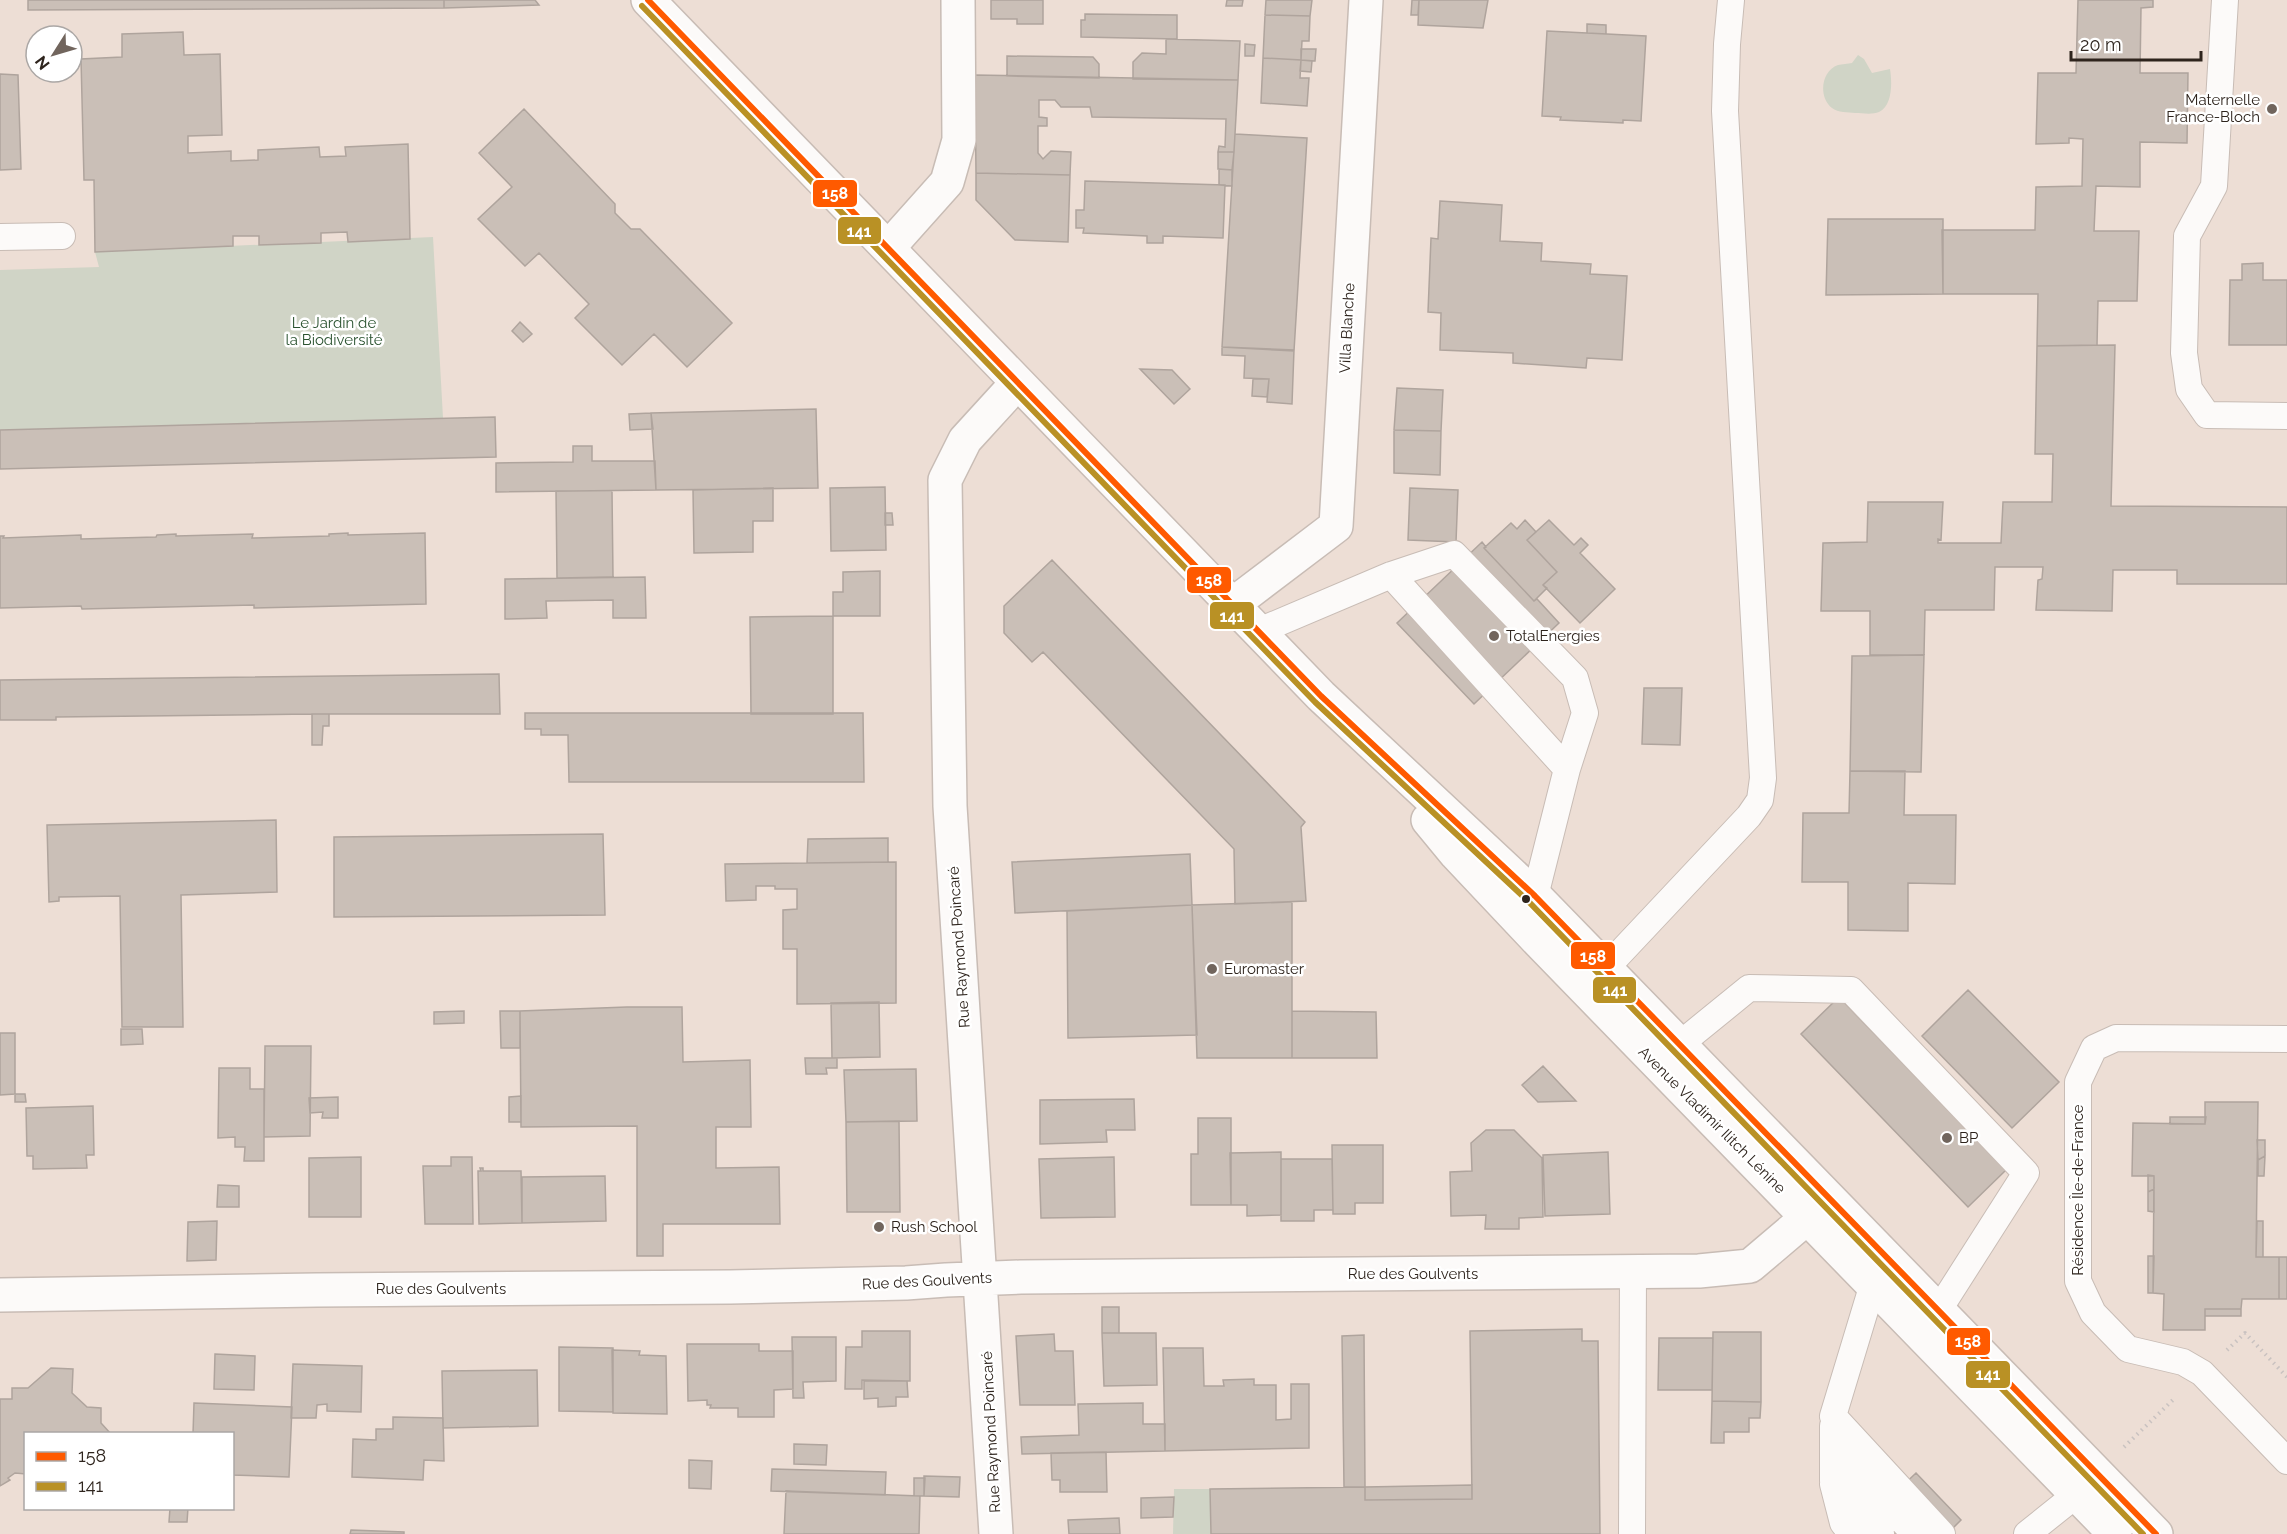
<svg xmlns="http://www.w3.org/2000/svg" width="2287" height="1534" font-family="Raleway,sans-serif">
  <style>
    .green { fill: #d0d4c6 }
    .building { fill: #cabfb7; stroke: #afa49d; stroke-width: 1.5 }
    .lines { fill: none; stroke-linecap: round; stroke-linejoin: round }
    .lane-casing { stroke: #c8bcb5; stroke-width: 28 }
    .street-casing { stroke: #c8bcb5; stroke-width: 36 }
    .primary-casing { stroke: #c8bcb5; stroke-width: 36 }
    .path { stroke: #c9c2c0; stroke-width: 4; stroke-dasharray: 1.5 4.5; stroke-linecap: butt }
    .lane { stroke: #fcfaf9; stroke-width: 26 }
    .street { stroke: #fcfaf9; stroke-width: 33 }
    .primary { stroke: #fcfaf9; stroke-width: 33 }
    .bus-1-casing { stroke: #fff; stroke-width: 10 }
    .bus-2-casing { stroke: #fff; stroke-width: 10 }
    .bus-1 { stroke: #ff5a00; stroke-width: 6 }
    .bus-2 { stroke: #b99125; stroke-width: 6 }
    .poi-dot { fill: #71655d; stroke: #fff; stroke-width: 2 }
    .bus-dot { fill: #2e241d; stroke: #fff; stroke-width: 2 }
    .labels { text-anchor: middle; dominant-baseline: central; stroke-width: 5; stroke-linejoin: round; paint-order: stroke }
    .poi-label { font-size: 15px; fill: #2e241d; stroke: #fff; text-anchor: start }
    .park-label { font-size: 15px; fill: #2b5330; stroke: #fff }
    .street-label { font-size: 15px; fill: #2e241d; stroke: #fff }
    .line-badge { stroke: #fff; stroke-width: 2 }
    .badge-label { font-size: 16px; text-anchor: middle; font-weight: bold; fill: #fff }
  </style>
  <rect width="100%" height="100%" fill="#edded5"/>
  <path class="green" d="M1858,55L1864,59L1872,73L1890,69C1892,81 1893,106 1879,112C1872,115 1862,113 1855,113C1848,112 1838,113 1832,108C1818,97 1821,71 1838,65C1842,64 1848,64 1852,63Z
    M433,237L443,418L0,430V270L99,267L95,252Z
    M1174,1489H1210L1211,1534H1173Z"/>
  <path class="building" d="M28,0H444V8L28,10Z
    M28,0H535L539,5L444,8L28,10Z
    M991,0H1043V24H1017V19H991Z
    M1227,0H1243L1242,6H1226Z
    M1266,0H1312L1310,16L1265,15Z
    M1412,0H1419L1418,15H1411Z
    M1419,0H1488L1483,28L1418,25Z
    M2078,0H2153V7L2141,8L2140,73H2188L2187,143L2140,142V187L2096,186L2094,231H2139L2137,301H2098L2097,345L2037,346L2038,294H1943L1942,230H2035L2036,187L2082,186L2083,139L2069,138V143L2036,144L2038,73H2076Z
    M1085,14L1177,15V39L1081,37V20H1085Z
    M1265,15L1310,16L1309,41H1302L1301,60L1263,58Z
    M1587,24L1606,25V34L1587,33Z
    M1547,31L1646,36L1641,121L1623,120V123L1560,120L1561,117L1542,116Z
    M183,32L184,55L220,54L222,135L188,136V153L231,151V161L258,160V150L319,147L320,157L346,156L345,147L408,144L410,239L348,242L347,232L321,233V243L259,245V236H233V246L95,252L94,180H84L81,59L122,57V34Z
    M1166,39L1240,41L1238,80L1133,79V62L1142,53L1166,54Z
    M1245,44L1255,45L1254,56H1245Z
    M1301,49H1316L1315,61L1301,60Z
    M1007,56L1093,57L1099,64V78L1007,76Z
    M1263,58L1301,60L1300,78H1309L1307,106L1261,103Z
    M1301,60L1312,61L1311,72L1300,71Z
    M0,74L18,75L21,169L0,170Z
    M975,75L1238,80L1234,152H1218L1219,146L1225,147L1226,119L1092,117L1090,107H1061L1055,100H1039V117L1047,118V126H1038V153L1043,159L1051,151L1071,152L1070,175L976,173Z
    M524,109L615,204V213L631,229H640L732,323L687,367L654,334L622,365L575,318L589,304L539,253L525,266L478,219L512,187L479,153Z
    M1235,134L1307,138L1294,351L1222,347Z
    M1218,152H1234L1232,170L1218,169Z
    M1219,169L1232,170V186L1219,185Z
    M976,173L1070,175L1068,242L1015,240L976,200Z
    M1085,181L1225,185L1223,238L1163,236V243H1147V236L1083,233L1084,228H1076V210H1084Z
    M1440,201L1502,205L1500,241L1542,243L1541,261L1591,264L1590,274L1627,276L1622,360L1587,358L1586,368L1513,363V353L1440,350L1441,313L1428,312L1431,238L1438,239Z
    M1828,219H1943V294L1826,295Z
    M2263,263V280H2287V345H2229L2230,280H2242V264Z
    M520,322L532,334L523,342L512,331Z
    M2115,345L2111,506L2287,507V584H2177V570H2113L2112,611L2036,610L2038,580L2042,579L2043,567H1995L1994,610H1925L1924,655H1870V611H1821L1823,543L1867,542L1868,502H1943L1941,540L1938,539V543H2001L2003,502H2052L2053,454H2035L2037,346Z
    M1222,347L1294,350L1292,404L1267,402L1269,379L1244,378L1245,356L1222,355Z
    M1140,369L1172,370L1190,389L1174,404Z
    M1253,379H1269L1267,397L1252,396Z
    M1397,388L1443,390L1441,431L1394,430Z
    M816,409L818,488L656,490L651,413Z
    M651,413L653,429L630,430L629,414Z
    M495,417L496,457L0,469V430Z
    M1394,430L1441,431L1440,475L1394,473Z
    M573,446H592V461H655L656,490L496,492V463L573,462Z
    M885,487L886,550L831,551L830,488Z
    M773,488V521H753V552L694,553L693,490Z
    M1410,488L1458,490L1456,542L1408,540Z
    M556,491H612L613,577L557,578Z
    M885,513H892L893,525H885Z
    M1525,520L1536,532L1527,540L1557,572L1543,585L1547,588L1534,601L1484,548L1511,523L1517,529Z
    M1549,520L1574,545L1581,538L1588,545L1580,553L1615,589L1580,623L1543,585L1557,572L1527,540Z
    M348,533V535L425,533L426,604L254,608V605L82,609L81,606L0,608V536H4L3,538L81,535V539L156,537L157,535L176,534V536L253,534L252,538L329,536V534Z
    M1482,542L1486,547L1484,548L1534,601L1537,599L1559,623L1474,704L1397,623Z
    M1052,560L1305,822L1301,827L1306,901L1235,904L1234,849L1043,652L1032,662L1004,633V606Z
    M880,571V616H833V592H843V572Z
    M645,577L646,618H613V600L546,601L547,618L505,619V579Z
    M833,616V714H751L750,617Z
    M1924,655L1921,772L1850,771L1852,656Z
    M499,674L500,714H312L56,717V720H0V680Z
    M1644,688H1682L1680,745L1642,744Z
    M525,713H863L864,782H569L568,735H541V729H525Z
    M312,714H329V726H323L322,745H312Z
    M1850,771H1905L1904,815H1956L1955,884L1908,883V931L1848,930V882H1802L1803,813H1849Z
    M276,820L277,892L181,895L183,1027H122L120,896L59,897V901L49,902L47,825Z
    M603,834L605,915L334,917V837Z
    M888,838V862L807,863L808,839Z
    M1190,854L1192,905L1015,913L1012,862Z
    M896,862V1003L797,1004V949H783V910L797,909V889H775V886H756V900L726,901L725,864Z
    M1292,902V1058H1197L1192,905Z
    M1192,905L1197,1035L1068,1038L1067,911Z
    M1968,990L2059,1082L2012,1128L1922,1036Z
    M1839,997L2006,1170L1968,1207L1801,1034Z
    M879,1002L880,1057L832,1058L831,1003Z
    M627,1007H682L683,1062L750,1060L751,1127H716V1168L779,1167L780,1224H663V1256H637V1126L521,1127L520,1011Z
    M464,1011V1023L434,1024V1012Z
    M500,1011H520V1048H501Z
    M1292,1011L1376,1012L1377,1058H1292Z
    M121,1029H142L143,1044L121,1045Z
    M0,1033H15V1094L0,1095Z
    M265,1046H311L310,1136L264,1137Z
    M805,1058H837V1068H826L827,1074H806Z
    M1543,1066L1576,1101L1538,1102L1522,1085Z
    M219,1068H250V1089H264V1161H244L245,1147H235V1137L218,1138Z
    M916,1069L917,1121L846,1122L844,1070Z
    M15,1094H25L26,1102H15Z
    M521,1096V1122H509V1097Z
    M338,1097V1118H322L323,1112L310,1113L309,1098Z
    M1134,1099L1135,1130H1106L1107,1142L1040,1144V1100Z
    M2205,1102H2258L2256,1257H2279V1299H2242L2241,1309H2205V1330H2163L2164,1294L2153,1293L2154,1176H2132L2133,1123L2205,1124Z
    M93,1106L94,1155H86L87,1168L33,1169V1156H27L26,1108Z
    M2170,1117H2206L2205,1124H2170Z
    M1198,1118H1231V1205H1191V1154H1198Z
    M899,1121L900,1212H847L846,1122Z
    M1486,1130H1514L1542,1158L1543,1217L1519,1218V1229H1485L1486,1215L1451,1216L1450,1172L1472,1171L1471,1143Z
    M2257,1140H2265V1156L2258,1160Z
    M1332,1145H1383V1203H1355V1214H1333Z
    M1281,1152V1215L1247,1216V1205H1231L1230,1153Z
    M1608,1152L1610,1214L1545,1216L1543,1155Z
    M2265,1156L2264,1176H2258V1160Z
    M361,1157V1217H309V1158Z
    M451,1157H472L473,1224H425L423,1166H451Z
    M1114,1157L1115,1217L1041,1218L1039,1159Z
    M1281,1159H1332L1333,1210H1314V1221H1281Z
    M480,1168H483V1171H521L522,1223L479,1224L478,1171H481Z
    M2148,1175L2154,1176V1189L2148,1192Z
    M605,1176L606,1221L522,1223V1177Z
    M218,1185L239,1186V1207H217Z
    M2154,1189V1212L2148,1211V1192Z
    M217,1221L216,1260L187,1261L188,1222Z
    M2257,1221H2263V1257H2256Z
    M2148,1256H2154L2153,1293H2148Z
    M2279,1257H2287V1299H2279Z
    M1102,1307H1119V1333H1102Z
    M2205,1309H2241V1316H2205Z
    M1582,1329V1341H1598L1600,1534H1211L1210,1489L1365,1487V1500L1472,1499L1470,1331Z
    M862,1331H910V1381L862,1380V1389H845L846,1347H862Z
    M1713,1332H1761V1402L1712,1401Z
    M1102,1333H1156L1157,1385L1104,1386Z
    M1054,1334L1055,1351H1073L1075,1405H1020L1016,1336Z
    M1364,1335L1365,1487H1344L1342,1336Z
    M792,1337H836V1381L803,1382L804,1398H793Z
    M1659,1338H1713L1712,1390H1658Z
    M687,1344H759V1351H793V1389L774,1390V1417H738V1408H710L711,1405H707V1400L688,1401Z
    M559,1347L613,1348V1412L559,1411Z
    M1163,1348H1203L1204,1386H1224L1223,1380L1254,1379V1385H1276V1420L1291,1419V1384H1309V1448L1165,1451Z
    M612,1350L640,1351L639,1355L666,1356L667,1414L613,1413Z
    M215,1354L255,1356L254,1390L214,1389Z
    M293,1364L362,1366L361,1412L327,1411V1404L317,1405L316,1418H291Z
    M51,1368L73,1369L72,1393L87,1407L101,1408V1423L111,1434H26V1474L15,1473L8,1478L10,1480L0,1486V1399H12V1388H28Z
    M537,1370L538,1426L443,1428L442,1371Z
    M864,1381H907L908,1397H896V1406L878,1407V1398L864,1399Z
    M1712,1401L1761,1402L1760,1418H1749V1432H1724V1443H1711Z
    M194,1403L292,1407L289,1477L232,1475V1434H193Z
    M1143,1403V1424H1165V1451L1022,1454L1021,1437L1079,1435L1078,1404Z
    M393,1417L443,1418L444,1461L424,1460L423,1480L352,1477L353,1439L376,1440V1429H393Z
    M794,1444L827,1445L826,1465L794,1464Z
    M1106,1452L1107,1492H1060V1480H1052L1051,1453Z
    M689,1460L712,1461L711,1489L689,1488Z
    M772,1469L886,1472L885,1495L771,1491Z
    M1916,1473L1961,1520L1947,1534H1852Z
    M924,1476L960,1477L959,1497L924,1496Z
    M914,1478H925L924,1496H914Z
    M1472,1485V1499L1365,1500V1487Z
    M786,1491L920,1496L919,1534H784Z
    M1174,1497L1173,1517L1141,1518V1498Z
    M170,1508H188L187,1522H169Z
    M1119,1518L1120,1534H1069L1068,1520Z
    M351,1530L404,1532V1534H350Z"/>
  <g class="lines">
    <g class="lane-casing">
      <path id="lane" d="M2225,0L2214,186L2187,236L2184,353L2189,389L2207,415L2287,416
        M0,237L62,236
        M1391,575L1567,769L1535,896
        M1259,631L1391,575L1454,554L1575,678L1585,713L1567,769
        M1606,968L1749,816L1760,800L1763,778L1725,111L1727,44L1731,0
        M2287,1039L2116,1038L2094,1048L2078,1082V1281L2093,1313L2128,1349L2183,1362L2202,1373L2287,1461
        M1679,1045L1749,988L1851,990L2026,1173L1938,1311
        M1873,1284L1833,1416L1942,1534
        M1833,1426V1481L1881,1534
        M1841,1436L1858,1474L1915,1534
        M1833,1484L1843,1523L1852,1534
        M1632,1534L1633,1272
        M2027,1534L2077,1494"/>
    </g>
    <g class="street-casing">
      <path id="street" d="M889,247L947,182L959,140L958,0
        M1232,605L1336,526L1366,0
        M0,1295L317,1290L730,1287L906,1283L946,1280L1021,1277L1699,1271L1750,1266L1829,1199
        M996,1534L950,806L945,480L965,440L1017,383"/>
    </g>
    <g class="primary-casing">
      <path id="primary" d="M648,0L1321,696L1535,896L2156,1534
        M1428,820L1456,854L1541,944L2115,1534"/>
    </g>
    <path class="path" d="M2227,1350L2245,1333L2287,1377
      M2124,1447L2175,1398"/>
    <use href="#lane" class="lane"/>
    <use href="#street" class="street"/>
    <use href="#primary" class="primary"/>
    <g class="bus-1-casing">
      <path id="bus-1" d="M648,0L1321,696L1535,896L2156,1534"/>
    </g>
    <g class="bus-2-casing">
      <path id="bus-2" d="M642,6L1315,702L1529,902L2143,1534"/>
    </g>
    <use href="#bus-1" class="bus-1"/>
    <use href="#bus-2" class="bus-2"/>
  </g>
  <g class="poi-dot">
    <circle cx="2272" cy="109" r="6"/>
    <circle cx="1494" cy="636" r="6"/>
    <circle cx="1212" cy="969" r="6"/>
    <circle cx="1947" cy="1138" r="6"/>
    <circle cx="879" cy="1227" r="6"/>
  </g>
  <circle class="bus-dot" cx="1526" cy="899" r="5"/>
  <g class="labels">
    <g class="poi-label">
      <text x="2260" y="100" text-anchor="end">Maternelle<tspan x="2260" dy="17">France-Bloch</tspan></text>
      <text x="1506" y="636">TotalEnergies</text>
      <text x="1224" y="969">Euromaster</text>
      <text x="1959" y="1138">BP</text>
      <text x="891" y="1227">Rush School</text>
    </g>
    <g class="park-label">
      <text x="334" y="323">Le Jardin de<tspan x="334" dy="17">la Biodiversité</tspan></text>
    </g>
    <g class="street-label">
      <text transform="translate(1347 328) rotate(-87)">Villa Blanche</text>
      <text transform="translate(959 947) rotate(-94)">Rue Raymond Poincaré</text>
      <text transform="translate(1712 1120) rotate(45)">Avenue Vladimir Ilitch Lénine</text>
      <text transform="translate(2078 1190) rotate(-90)">Résidence Île-de-France</text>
      <text x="1413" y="1274">Rue des Goulvents</text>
      <text transform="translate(927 1281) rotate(-3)">Rue des Goulvents</text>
      <text x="441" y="1289">Rue des Goulvents</text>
      <text transform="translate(991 1432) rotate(-93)">Rue Raymond Poincaré</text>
    </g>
  </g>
  <g class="line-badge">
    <rect x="812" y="179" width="46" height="29" rx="6" fill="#ff5a00"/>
    <rect x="837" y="216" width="45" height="29" rx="6" fill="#b99125"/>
    <rect x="1186" y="566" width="46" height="28" rx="6" fill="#ff5a00"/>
    <rect x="1209" y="601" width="46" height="29" rx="6" fill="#b99125"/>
    <rect x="1570" y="941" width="46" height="29" rx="6" fill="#ff5a00"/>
    <rect x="1592" y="976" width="45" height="28" rx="6" fill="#b99125"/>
    <rect x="1946" y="1327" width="45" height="29" rx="6" fill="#ff5a00"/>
    <rect x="1965" y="1360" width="46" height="29" rx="6" fill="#b99125"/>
  </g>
  <g class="badge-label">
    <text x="835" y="199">158</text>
    <text x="859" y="237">141</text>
    <text x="1209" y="586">158</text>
    <text x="1232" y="622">141</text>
    <text x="1593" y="962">158</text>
    <text x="1615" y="996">141</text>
    <text x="1968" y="1347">158</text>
    <text x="1988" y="1380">141</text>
  </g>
  <rect x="24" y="1432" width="210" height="78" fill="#ffffff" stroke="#aba7a5" stroke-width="1.5"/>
  <rect x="36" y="1452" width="30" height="9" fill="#ff5a00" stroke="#aba7a5" stroke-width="1.5"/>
  <text x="78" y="1462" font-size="18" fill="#2e241d">158</text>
  <rect x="36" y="1482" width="30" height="9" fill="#b99125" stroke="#aba7a5" stroke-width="1.5"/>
  <text x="78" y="1492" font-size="18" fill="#2e241d">141</text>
  <g transform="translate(54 54) rotate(233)"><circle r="28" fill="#ffffff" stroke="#aba7a5" stroke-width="1.5"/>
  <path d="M0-4.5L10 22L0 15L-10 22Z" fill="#71655d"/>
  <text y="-9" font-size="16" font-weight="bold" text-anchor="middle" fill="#2e241d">N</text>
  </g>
  <path d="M2071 51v9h130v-9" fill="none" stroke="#2e241d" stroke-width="3"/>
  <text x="2080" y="51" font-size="18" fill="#2e241d" stroke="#ffffff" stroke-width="4.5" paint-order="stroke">20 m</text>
</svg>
